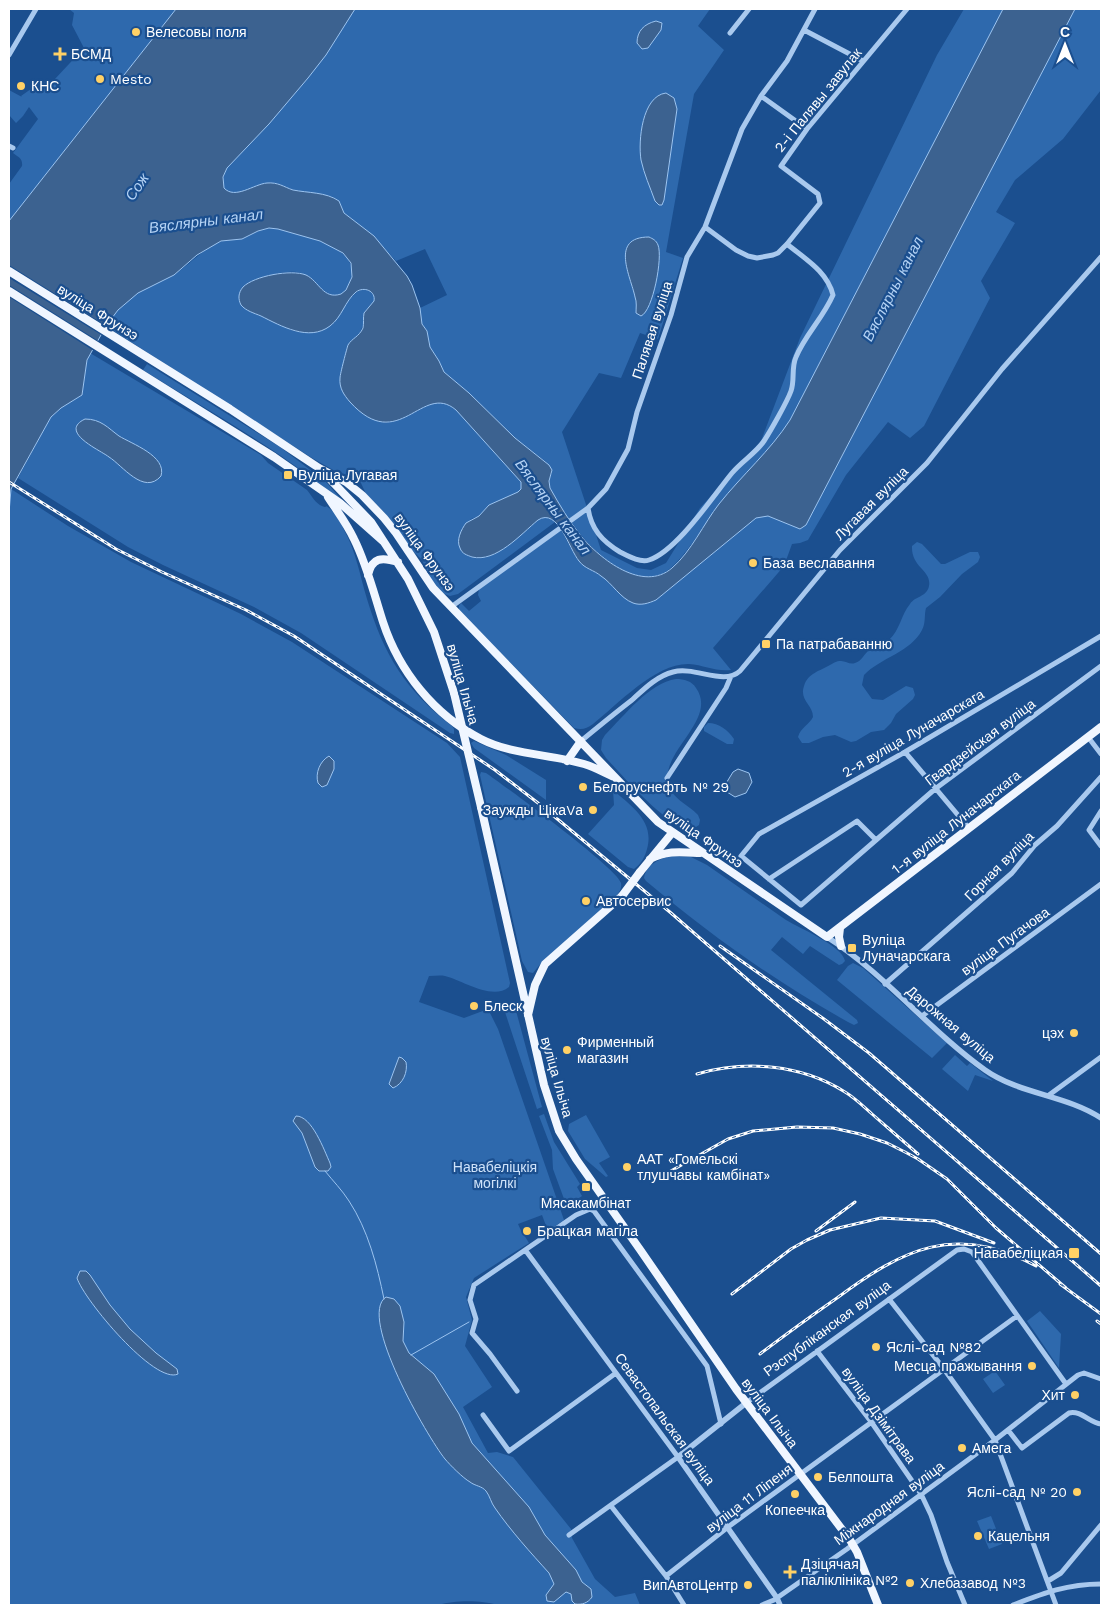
<svg xmlns="http://www.w3.org/2000/svg" width="1110" height="1614" font-family="'Work Sans',sans-serif">
  <style>
    .green { fill: #2e69ad }
    .water { fill: #3c6290; stroke: #9cc4f0 }
    .pier { fill: #1b4f8f }
    .lines { fill: none; stroke-linecap: round; stroke-linejoin: round }
    .stream { stroke: #9cc4f0; stroke-width: 1 }
    .minor { stroke: #a9c9ee; stroke-width: 5 }
    .tertiary { stroke: #a9c9ee; stroke-width: 5.5 }
    .primary { stroke: #f0f6ff; stroke-width: 8 }
    .rail-casing { stroke: #fff; stroke-width: 3 }
    .rail { stroke: #1b4f8f; stroke-width: 1; stroke-dasharray: 4; stroke-linecap: butt }
    .primary-bridge { stroke: #f0f6ff; stroke-width: 8 }
    .poi-dot { fill: #ffd166; stroke: #1b4f8f; stroke-width: 2 }
    .labels { text-anchor: middle; dominant-baseline: central; stroke-width: 4.5; stroke-linejoin: round; paint-order: stroke }
    .poi-label { font-size: 14px; fill: #fff; stroke: #1b4f8f; text-anchor: start }
    .street-label { font-size: 14px; fill: #fff; stroke: #1b4f8f }
    .park-label { font-size: 14px; fill: #cfe3fa; stroke: #1b4f8f }
    .water-label { font-size: 15px; font-style: italic; fill: #b5d3f5; stroke: #1b4f8f }
  </style>
  <rect width="100%" height="100%" fill="#1b4f8f"/>
  <path class="green" d="M69,9H176L9,221V184L22,166C23,158 18,157 13,153L38,119L29,107L23,116L16,123L9,115V90L22,97L21,96L38,84L54,80L84,48L72,25L74,13Z
    M355,9H710L698,26L724,50L694,94L666,252L683,258L658,339L640,333L621,378L599,373L562,432L601,550L637,568L651,570L666,563L700,508L761,441L800,338L937,55L964,9H1101V90L1063,139L1015,180L996,212L1015,223L981,281L990,298L924,426L910,438L888,422L846,475L808,540L800,543L792,544L784,566L713,648L731,670C716,672 704,665 689,664C656,663 618,704 593,724C586,729 582,730 574,728L459,610V606L461,603L469,611L481,601L478,595L479,589L560,528L577,559L602,576L629,601L656,600L753,519L722,501C708,518 679,570 659,575C618,586 577,534 559,504C556,498 549,491 549,484C548,480 550,477 552,473L546,462L515,438L469,393L444,372L437,357L430,347L427,331L421,322L420,308L447,295L425,249L396,261L370,233L344,213L339,201L333,197C320,194 305,194 291,189C283,187 278,182 269,183C255,184 239,199 225,190L222,182L227,168C252,137 282,110 307,79C325,57 339,32 355,9Z
    M269,228C279,228 287,232 296,234C315,239 359,250 351,278C349,284 347,290 341,294C323,300 316,279 301,273C287,268 255,278 244,286L241,305L244,308L293,331L301,332L332,325C340,316 355,281 370,291C374,294 375,297 374,301L366,310L363,316V325L359,335L347,349L340,382L345,396L363,413L386,423L396,421L435,402H444L456,410L521,482V489L518,492L489,505L479,516L471,519C465,530 453,542 465,553C487,574 523,530 541,518L549,517L555,522L458,594L450,596L441,593L432,581L422,560L412,550L397,528L383,511L366,494L361,483L354,477L335,471L312,458L106,326C116,310 130,295 147,287C156,282 167,280 175,274C191,263 204,248 222,241C229,238 235,241 241,239C251,236 259,229 269,228Z
    M90,353L261,455L268,463L307,490C311,495 316,504 322,506C329,509 323,504 329,508C336,513 341,523 344,530C356,551 360,576 367,599C384,655 405,690 452,726L454,729V734L450,733L301,633L254,607L163,565L128,547L18,478L51,417L61,408L82,395L86,364Z
    M147,364L280,447L326,482L347,506C285,453 212,413 143,370Z
    M11,489L68,526L131,562L241,614L292,642L447,743L460,757L510,983L509,987C492,1001 462,980 445,976C440,975 434,976 429,976L419,1002L464,1018L488,1009L498,1029L564,1220L548,1231L542,1215L518,1224L523,1235H524L529,1243L474,1278L466,1297L472,1320L465,1346L492,1387L463,1407L488,1453L497,1452L513,1457L571,1529L572,1538L595,1579L615,1597L635,1593L640,1605H497C482,1600 454,1600 439,1605H9V513L10,493Z
    M917,542L922,544L941,564H945L970,552H978L980,557L978,562L962,574L940,597L926,608C924,615 926,623 922,630C911,652 880,658 864,675L862,685L872,699L883,700L906,686L913,688L915,695L913,699L896,714L891,723L884,730L871,732L856,741L851,742L835,735L823,737L809,743H802L798,737C801,727 809,725 813,717C813,705 799,700 804,686C808,673 820,671 830,665C834,663 836,661 841,661C846,661 850,665 855,663C862,661 864,654 869,650C875,645 884,646 889,640C900,630 901,615 910,604C915,596 927,597 929,586C932,570 911,568 912,546Z
    M676,679C684,679 692,681 696,688C718,719 662,750 668,782C670,798 688,804 698,815L700,820L699,825L693,829C670,831 622,775 606,758L601,750L602,740L605,735C624,716 649,683 676,679Z
    M708,723C719,723 728,730 734,739L733,744H727L704,731V727Z
    M474,741L506,755L546,780V800L474,748L471,743Z
    M481,772L486,773C506,787 617,868 621,883C622,889 619,893 615,897L542,962L533,973L528,972L522,961L480,775Z
    M613,790C631,806 655,821 647,849C645,857 641,864 634,869L628,867L588,834L614,805Z
    M672,856L691,857L707,865L786,920C799,928 843,946 845,961L842,964L839,965L810,946L803,954L782,937L771,950L857,1020L858,1023L854,1025L848,1022C776,982 709,934 646,881L644,878C646,865 660,858 672,856Z
    M853,963L863,968L947,1043L932,1058L837,980L848,966Z
    M503,1006L515,1007L542,1107L537,1109Z
    M955,1055L967,1066L970,1063L993,1081L975,1075L968,1091L942,1069Z
    M544,1114L554,1142L580,1184L577,1187L582,1196L567,1207L553,1169L552,1150L539,1116Z
    M586,1115L610,1157L599,1163L608,1176L606,1177L585,1159L568,1131L569,1124Z
    M1040,1311L1061,1334L1059,1368L1027,1321Z
    M995,1371L1005,1385L993,1393L983,1379Z
    M991,1516L1002,1544L989,1549L977,1521Z"/>
  <path class="water" d="M176,9H355L326,55L308,78L269,124L227,168L223,177L224,188C235,200 254,184 267,183C278,182 284,187 293,190C308,193 326,192 339,201L344,213L374,236L407,276L412,285L420,308L422,324L427,331L430,347L439,361L444,372L469,393L515,438L549,465L552,470L549,481L550,488C559,504 569,521 581,536C600,559 643,593 672,568C691,552 704,523 719,504C742,475 770,451 790,420L1003,9H1075L806,525L800,529L768,516L756,518L656,600C649,603 641,606 633,603C620,598 612,583 601,576C594,570 585,569 579,561C569,549 558,507 538,520C521,534 496,563 472,557C467,555 462,554 460,548C456,540 461,530 466,523L479,516L489,505L518,492L521,489V482L456,410C422,381 399,456 350,402C344,395 339,388 340,378C340,374 347,348 348,345C352,338 359,337 363,328C364,323 363,318 364,313L374,301C376,291 364,286 356,292C345,301 342,317 330,326C309,342 281,326 261,316C254,313 246,311 241,305C238,299 238,293 243,287C254,276 291,269 306,275C319,281 323,300 341,294L346,290L352,277L351,263L343,253L320,241L278,229L269,228L258,231L242,239L221,241L197,255L174,275L138,293L118,310L106,326L87,360L82,395L61,408L51,417L11,489L9,513V221Z
    M656,21L662,23L661,30L648,48L642,49L637,43C637,31 644,24 656,21Z
    M666,93L674,98L677,109L664,200L662,205H659L655,201C650,187 644,174 641,160C638,141 642,96 666,93Z
    M649,237C653,239 656,240 658,245C663,257 653,311 641,316L636,313C636,308 637,302 635,297C631,277 609,237 649,237Z
    M85,419C101,419 108,428 119,436C132,444 167,456 161,476C144,496 122,465 109,457C100,450 58,432 85,419Z
    M329,756L334,761V769L327,785L322,787L318,783C315,773 320,761 329,756Z
    M738,769L749,773L752,782L746,793L735,797L727,792L725,785L733,772Z
    M399,1057L402,1058L406,1062C408,1072 403,1084 393,1088L389,1084Z
    M296,1116C312,1116 324,1150 330,1163L331,1167L328,1171H319L315,1167L302,1133L293,1121Z
    M80,1271H86L90,1275L110,1305L130,1329L156,1353L177,1369L178,1374C155,1385 84,1300 77,1278Z
    M386,1297L394,1299L400,1306L404,1322L403,1341L409,1353L434,1374L459,1414L472,1443L529,1507L545,1535L576,1570L582,1582L591,1589L592,1597C588,1603 582,1605 575,1604L572,1601L571,1594L566,1592L554,1602L547,1601L546,1595L554,1584L549,1573C530,1552 511,1531 495,1508C491,1503 490,1496 486,1491C482,1486 475,1486 470,1482C463,1478 450,1465 445,1459C428,1438 357,1316 386,1297Z"/>
  <path class="pier" d="M9,265L108,327L103,336L9,278Z
    M9,285L100,342L94,351L9,297Z"/>
  <g class="lines">
    <path class="stream" d="M325,1171C333,1181 342,1190 349,1201C368,1230 377,1265 384,1299
      M411,1355L469,1322"/>
    <path class="minor" d="M804,30L863,61
      M730,33L749,9
      M9,55L36,9
      M761,96L807,129
      M9,146L13,148
      M705,227L736,250L748,256L757,258L773,255L778,253L787,244L820,203L818,194L781,166L807,129L907,9
      M588,508C591,529 602,541 620,552C628,556 640,563 649,560C677,551 713,496 732,473C742,461 756,453 764,441C771,430 787,402 791,391C795,380 791,368 796,357C805,335 823,318 833,295C827,271 805,259 787,244
      M451,607L588,508L606,489L628,449L637,412L671,315L687,257L705,227L742,129L761,96L787,61L815,9
      M1101,636L905,752L759,834L741,856L801,905L935,789L1101,666
      M1088,737L1101,754
      M581,741C598,727 615,713 632,700C644,689 657,676 673,672C695,666 724,686 740,671L840,550L927,463L1002,369L1101,257
      M905,752L968,827
      M667,778L726,688L731,676
      M1101,811L1089,830L1101,846
      M769,879L857,821L876,840
      M885,984L1012,873L1035,845L1057,826L1101,777
      M922,1016L1101,884
      M1049,1095L1101,1057
      M526,1251L678,1457L569,1535
      M889,1299L944,1369L995,1440L1056,1605
      M817,1351L872,1423L921,1494L931,1515L947,1562L965,1605
      M517,1391L490,1354L472,1333L476,1319L470,1300L474,1285L576,1215L590,1209L594,1211L707,1366L721,1424
      M746,1403L957,1250L964,1249L972,1252L1066,1384
      M483,1415L509,1451L616,1373
      M1008,1430L1022,1448L1069,1413C1081,1410 1090,1423 1101,1424
      M611,1506L666,1576L684,1605
      M666,1576L728,1527L1017,1316
      M1048,1581L1061,1573L1101,1525
      M762,1605L774,1600L847,1549L995,1440L1078,1375L1084,1373L1101,1379
      M1013,1605C1044,1593 1067,1584 1101,1584"/>
    <path class="tertiary" d="M827,937C885,974 929,1030 985,1070C1019,1094 1066,1095 1101,1118
      M746,1403L678,1457L777,1598L780,1605"/>
    <path class="primary" d="M9,271L230,409L319,468L346,482L362,495L384,518L396,533L433,588L658,822L827,937L1101,727
      M9,291L274,457L340,503L384,542
      M325,474L371,522L408,579L434,632L454,693
      M328,497C337,511 347,524 354,539C367,565 374,594 383,622C399,671 434,715 481,739C512,755 550,754 584,764C594,767 603,772 612,776
      M368,575C372,557 382,557 398,562
      M567,761L581,741
      M481,807L544,1085L559,1131L576,1159L641,1251L736,1389L850,1540L857,1552L878,1605
      M650,859C668,850 680,852 700,853
      M640,872L672,833
      M840,928L839,937L841,946
      M528,1015L535,985L545,964L622,896"/>
    <g class="rail-casing">
      <path id="rail" d="M9,482L116,549L162,572L246,610L294,636L495,770L538,803L671,913L1101,1286
        M720,946L824,1019L869,1053L1101,1254
        M697,1074C746,1060 801,1064 845,1092C855,1098 863,1106 872,1114C887,1127 903,1141 918,1154
        M669,1172L728,1139L753,1131L797,1127L833,1128L860,1134L887,1143L905,1152L918,1159L947,1179L996,1228L1066,1288
        M816,1231L855,1202
        M1060,1284L1101,1314
        M732,1294L791,1249L807,1240L830,1230L881,1218L935,1221L994,1243
        M1097,1321L1101,1324
        M760,1354C785,1335 811,1316 837,1298C903,1249 956,1222 1036,1266"/>
    </g>
    <use href="#rail" class="rail"/>
    <path class="primary-bridge" d="M454,693L481,807
      M622,896L640,872"/>
  </g>
  <g class="poi-dot">
    <circle cx="136" cy="32" r="5"/>
    <path d="M57.5 46.5h5v5h5v5h-5v5h-5v-5h-5v-5h5z"/>
    <circle cx="100" cy="79" r="5"/>
    <circle cx="21" cy="86" r="5"/>
    <rect x="283" y="470" width="10" height="10" rx="2.5"/>
    <circle cx="753" cy="563" r="5"/>
    <rect x="761" y="639" width="10" height="10" rx="2.5"/>
    <circle cx="583" cy="787" r="5"/>
    <circle cx="593" cy="810" r="5"/>
    <circle cx="586" cy="901" r="5"/>
    <rect x="847" y="943" width="10" height="10" rx="2.5"/>
    <circle cx="474" cy="1006" r="5"/>
    <circle cx="1074" cy="1033" r="5"/>
    <circle cx="567" cy="1050" r="5"/>
    <circle cx="627" cy="1167" r="5"/>
    <rect x="581" y="1182" width="10" height="10" rx="2.5"/>
    <circle cx="527" cy="1231" r="5"/>
    <rect x="1068" y="1247" width="12" height="12" rx="2.5"/>
    <circle cx="876" cy="1347" r="5"/>
    <circle cx="1032" cy="1366" r="5"/>
    <circle cx="1075" cy="1395" r="5"/>
    <circle cx="962" cy="1448" r="5"/>
    <circle cx="818" cy="1477" r="5"/>
    <circle cx="1077" cy="1492" r="5"/>
    <circle cx="795" cy="1494" r="5"/>
    <circle cx="978" cy="1536" r="5"/>
    <path d="M787.5 1564.5h5v5h5v5h-5v5h-5v-5h-5v-5h5z"/>
    <circle cx="910" cy="1583" r="5"/>
    <circle cx="748" cy="1585" r="5"/>
  </g>
  <g class="labels">
    <g class="poi-label">
      <text x="146" y="32">Велесовы поля</text>
      <text x="71" y="54">БСМД</text>
      <text x="110" y="79">Mesto</text>
      <text x="31" y="86">КНС</text>
      <text x="298" y="475">Вуліца Лугавая</text>
      <text x="763" y="563">База веславання</text>
      <text x="776" y="644">Па патрабаванню</text>
      <text x="593" y="787">Белоруснефть № 29</text>
      <text x="583" y="810" text-anchor="end">Заужды ЦікаVа</text>
      <text x="596" y="901">Автосервис</text>
      <text x="862" y="940">Вуліца<tspan x="862" dy="16">Луначарскага</tspan></text>
      <text x="484" y="1006">Блеск</text>
      <text x="1064" y="1033" text-anchor="end">цэх</text>
      <text x="577" y="1042">Фирменный<tspan x="577" dy="16">магазин</tspan></text>
      <text x="637" y="1159">ААТ «Гомельскі<tspan x="637" dy="16">тлушчавы камбінат»</tspan></text>
      <text x="586" y="1203" text-anchor="middle">Мясакамбінат</text>
      <text x="537" y="1231">Брацкая магіла</text>
      <text x="1063" y="1253" text-anchor="end">Навабеліцкая</text>
      <text x="886" y="1347">Яслі-сад №82</text>
      <text x="1022" y="1366" text-anchor="end">Месца пражывання</text>
      <text x="1065" y="1395" text-anchor="end">Хит</text>
      <text x="972" y="1448">Амега</text>
      <text x="828" y="1477">Белпошта</text>
      <text x="1067" y="1492" text-anchor="end">Яслі-сад № 20</text>
      <text x="795" y="1510" text-anchor="middle">Копеечка</text>
      <text x="988" y="1536">Кацельня</text>
      <text x="801" y="1564">Дзіцячая<tspan x="801" dy="16">паліклініка №2</tspan></text>
      <text x="920" y="1583">Хлебазавод №3</text>
      <text x="738" y="1585" text-anchor="end">ВипАвтоЦентр</text>
    </g>
    <g class="street-label">
      <text transform="translate(818 100) rotate(-51)">2-і Палявы завулак</text>
      <text transform="translate(98 312) rotate(32)">вуліца Фрунзэ</text>
      <text transform="translate(652 330) rotate(-72)">Палявая вуліца</text>
      <text transform="translate(871 503) rotate(-45)">Лугавая вуліца</text>
      <text transform="translate(425 552) rotate(54)">вуліца Фрунзэ</text>
      <text transform="translate(463 684) rotate(74)">вуліца Ільіча</text>
      <text transform="translate(913 733) rotate(-30)">2-я вуліца Луначарскага</text>
      <text transform="translate(980 742) rotate(-37)">Гвардзейская вуліца</text>
      <text transform="translate(956 822) rotate(-38)">1-я вуліца Луначарскага</text>
      <text transform="translate(704 838) rotate(35)">вуліца Фрунзэ</text>
      <text transform="translate(999 866) rotate(-45)">Горная вуліца</text>
      <text transform="translate(1005 941) rotate(-36)">вуліца Пугачова</text>
      <text transform="translate(951 1024) rotate(40)">Дарожная вуліца</text>
      <text transform="translate(557 1077) rotate(74)">вуліца Ільіча</text>
      <text transform="translate(827 1328) rotate(-36)">Рэспубліканская вуліца</text>
      <text transform="translate(770 1413) rotate(53)">вуліца Ільіча</text>
      <text transform="translate(879 1415) rotate(54)">вуліца Дзімітрава</text>
      <text transform="translate(665 1419) rotate(54)">Севастопальская вуліца</text>
      <text transform="translate(749 1498) rotate(-37)">вуліца 11 Ліпеня</text>
      <text transform="translate(889 1503) rotate(-36)">Міжнародная вуліца</text>
    </g>
    <g class="park-label">
      <text x="495" y="1167">Навабеліцкія<tspan x="495" dy="16">могілкі</tspan></text>
    </g>
    <g class="water-label">
      <text transform="translate(137 187) rotate(-55)">Сож</text>
      <text transform="translate(206 221) rotate(-7)">Вяслярны канал</text>
      <text transform="translate(893 289) rotate(-63)">Вяслярны канал</text>
      <text transform="translate(553 507) rotate(53)">Вяслярны канал</text>
    </g>
  </g>
  <rect width="1110" height="1614" fill="none" stroke="#ffffff" stroke-width="20"/>
  <g transform="translate(1065 45)" stroke="#1b4f8f" stroke-width="4" paint-order="stroke">
  <path d="M0-4L9 19L0 12L-9 19Z" fill="#ffffff"/>
  <text y="-8" font-size="14" font-weight="bold" text-anchor="middle" fill="#ffffff">С</text>
  </g>
</svg>
